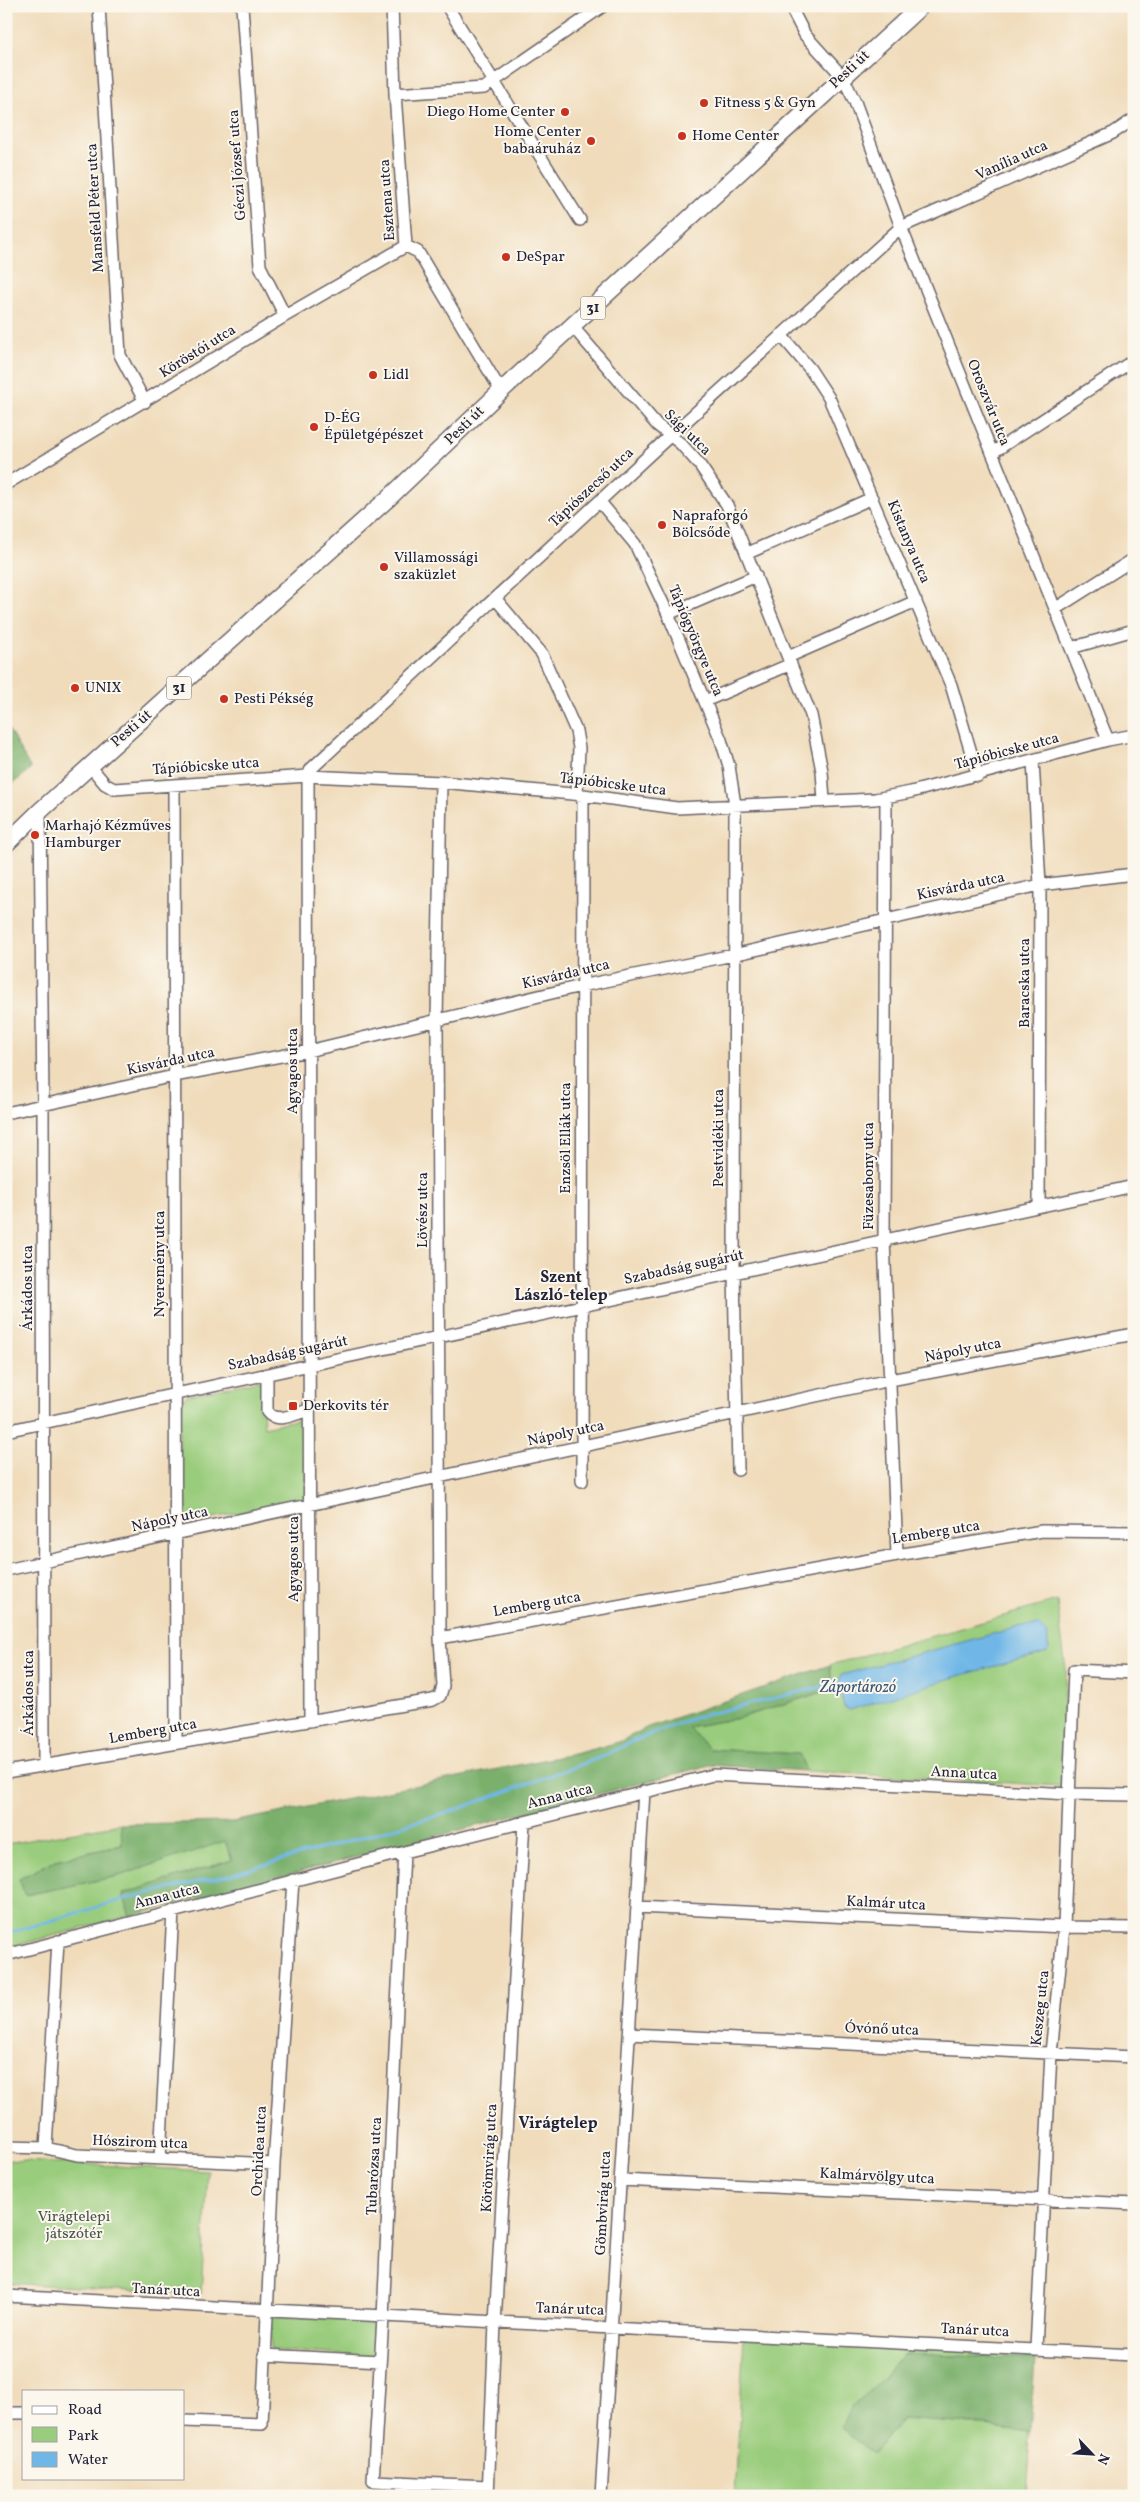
<svg xmlns="http://www.w3.org/2000/svg" width="1140" height="2502" font-family="Vollkorn,serif">
  <style>
    .green { fill: #99cc7c; stroke: #5e775c }
    .forest { fill: #7ab06c; stroke: #4e6954 }
    .water { fill: #6fb7e7; stroke: #486c91 }
    .lines { fill: none; stroke-linecap: round; stroke-linejoin: round }
    .stream { stroke: #6fb7e7; stroke-width: 3 }
    .street-casing { stroke: #6a6368; stroke-width: 14 }
    .primary-casing { stroke: #6a6368; stroke-width: 19 }
    .street { stroke: #fff; stroke-width: 11 }
    .primary { stroke: #fff; stroke-width: 16 }
    .poi-dot { fill: #c8321e; stroke: #fbf7ec; stroke-width: 2 }
    .labels { text-anchor: middle; dominant-baseline: central; stroke-width: 4; stroke-linejoin: round; paint-order: stroke }
    .shield { fill: #fbf7ec; stroke: #636270; stroke-width: 1 }
    .shield-label { font-size: 14px; font-weight: bold; fill: #22223b }
    .street-label { font-size: 15px; fill: #22223b; stroke: #fbf7ec }
    .poi-label { font-size: 15px; fill: #22223b; stroke: #fbf7ec; text-anchor: start }
    .park-label { font-size: 15px; fill: #46554e; stroke: #fbf7ec }
    .neighbourhood-label { font-size: 16px; font-weight: bold; fill: #22223b; stroke: #fbf7ec }
    .water-label { font-size: 16px; font-style: italic; fill: #3d5677; stroke: #fbf7ec }
  </style>
  <rect width="100%" height="100%" fill="#fbf7ec"/>
  <filter id="ink" filterUnits="userSpaceOnUse"><feTurbulence type="fractalNoise" baseFrequency=".02" numOctaves="2"/><feDisplacementMap in="SourceGraphic" scale="10" xChannelSelector="R" yChannelSelector="G"/><feConvolveMatrix kernelMatrix="1 2 1 2 8 2 1 2 1" color-interpolation-filters="sRGB"/></filter>
  <filter id="wash" filterUnits="userSpaceOnUse"><feTurbulence type="fractalNoise" baseFrequency=".0096" numOctaves="4" result="noise"/><feDisplacementMap in="SourceGraphic" scale="20" xChannelSelector="R" yChannelSelector="G"/><feGaussianBlur stdDeviation="1.12" result="paint"/><feColorMatrix in="noise" values="0 0 0 0 0 0 0 0 0 0 0 0 0 0 0 0 0 1.4 0 .05"/><feComposite in="paint" operator="in"/></filter>
  <g filter="url(#wash)">
    <rect width="100%" height="100%" fill="#f0dcbb"/>
    <path class="green" d="M262,1380L264,1427L304,1418L307,1499L179,1525V1404L186,1396Z
      M1057,1601L1066,1671L1061,1786L806,1771L799,1754L709,1749L687,1727L739,1718L832,1689L830,1665Z
      M121,1824L122,1845L55,1860L20,1879L25,1895L119,1876L225,1840L232,1860L123,1894L130,1916L6,1948V1844Z
      M6,2160L208,2171L201,2294L6,2283Z
      M274,2316L371,2320L375,2322C378,2331 378,2349 372,2357L271,2350V2320Z
      M744,2334L1036,2349L1035,2359L903,2354L883,2378L902,2419L971,2424L1030,2432L1026,2496H735Z"/>
    <path class="forest" d="M6,725L31,769L6,789Z
      M830,1665L832,1689L739,1718L688,1727L709,1749L799,1754L806,1771L710,1765L130,1916L123,1894L232,1860L225,1841L119,1876L25,1895L19,1879L55,1860L122,1845L121,1824L233,1822L578,1753L619,1742L648,1727Z
      M903,2354L1035,2359L1030,2432L971,2424L902,2419L873,2454L841,2427L853,2406L883,2378Z"/>
    <path class="water" d="M1038,1625L1047,1634L1049,1649L1045,1653L958,1676L850,1710L844,1707L838,1683L841,1675L1022,1626Z"/>
    <g class="lines">
      <path class="stream" d="M6,1934L128,1898L229,1875L447,1813L604,1756L631,1742L696,1717L838,1683"/>
    </g>
  </g>
  <g filter="url(#ink)">
    <g class="lines">
      <g class="street-casing">
        <path id="street" d="M99,6L120,355L145,402
          M242,6L260,266L285,316
          M392,6L395,94L406,246
          M447,6L580,220
          M790,6L805,35L843,77L855,102L901,227L1108,740
          M395,94L484,88L603,6
          M406,246L418,252L501,391
          M573,327L657,425L681,444L699,464L727,505L811,715L822,771L824,801
          M781,335L810,369L829,398L951,685L978,776
          M992,453L1134,360
          M6,484L285,316L406,246
          M600,502L635,544L668,614L721,740L729,766L735,805L734,1272L738,1470
          M748,553L872,498
          M495,598L542,654L576,731L579,748L577,794
          M1055,609L1134,559
          M668,614L756,576
          M1071,648L1134,630
          M788,657L916,601
          M705,701L791,664
          M1033,761L1040,885L1039,1206
          M90,766L105,784L114,789L308,776L441,782L583,795L677,808L875,799L911,792L1108,740L1134,735
          M174,785L176,1743
          M886,797L884,1240L897,1555
          M40,811L43,1105L44,1766
          M6,1113L174,1076L308,1051L581,986L733,955L1040,885L1134,874
          M267,1374V1412C276,1424 296,1414 308,1410
          M6,1431L1134,1186
          M582,1481L583,795
          M6,1570L890,1380L1134,1334
          M440,1638L897,1555L1042,1531L1134,1532
          M310,1721L308,776L311,769L661,444L901,227L1113,133L1134,119
          M6,1772L433,1700L440,1696L443,1686L440,1638L437,1022L441,782
          M404,1852L383,2318L373,2481L488,2486
          M637,1907L1064,1927L1134,1928
          M6,1955L404,1852L713,1775L1069,1794L1134,1795
          M629,2034L1134,2057
          M6,2147L46,2148L77,2155L274,2164
          M46,2148L58,1941
          M160,2158L173,1911
          M620,2180L1134,2204
          M6,2296C382,2318 758,2335 1134,2355
          M1036,2349L1051,2053L1064,1927L1074,1670L1134,1673
          M264,2355L380,2361
          M6,2413H24
          M184,2421L262,2424L274,2164L293,1880
          M402,2496L403,2482
          M488,2496L495,2323L524,1822
          M601,2496L644,1791"/>
      </g>
      <g class="primary-casing">
        <path id="primary" d="M6,844L40,811L391,496L501,391L921,6"/>
      </g>
      <use href="#street" class="street"/>
      <use href="#primary" class="primary"/>
    </g>
  </g>
  <g class="poi-dot">
    <circle cx="704" cy="103" r="5"/>
    <circle cx="565" cy="112" r="5"/>
    <circle cx="682" cy="136" r="5"/>
    <circle cx="591" cy="141" r="5"/>
    <circle cx="506" cy="257" r="5"/>
    <circle cx="373" cy="375" r="5"/>
    <circle cx="314" cy="427" r="5"/>
    <circle cx="662" cy="525" r="5"/>
    <circle cx="384" cy="567" r="5"/>
    <circle cx="75" cy="688" r="5"/>
    <circle cx="224" cy="699" r="5"/>
    <circle cx="35" cy="835" r="5"/>
    <rect x="288" y="1401" width="10" height="10" rx="2.5"/>
  </g>
  <g class="labels">
    <g class="shield">
      <rect x="580.5" y="296.5" width="25" height="23" rx="4"/>
      <rect x="166.5" y="676.5" width="25" height="23" rx="4"/>
    </g>
    <g class="shield-label">
      <text x="593" y="308">31</text>
      <text x="179" y="688">31</text>
    </g>
    <g class="street-label">
      <text transform="translate(850 70) rotate(-43)">Pesti út</text>
      <text transform="translate(1012 161) rotate(-24)">Vanília utca</text>
      <text transform="translate(238 165) rotate(-94)">Géczi József utca</text>
      <text transform="translate(388 200) rotate(-94)">Esztena utca</text>
      <text transform="translate(96 208) rotate(-93)">Mansfeld Péter utca</text>
      <text transform="translate(198 352) rotate(-32)">Köröstói utca</text>
      <text transform="translate(988 403) rotate(68)">Oroszvár utca</text>
      <text transform="translate(465 426) rotate(-44)">Pesti út</text>
      <text transform="translate(687 433) rotate(44)">Sági utca</text>
      <text transform="translate(592 488) rotate(-43)">Tápiószecső utca</text>
      <text transform="translate(908 542) rotate(67)">Kistanya utca</text>
      <text transform="translate(695 641) rotate(67)">Tápiógyörgye utca</text>
      <text transform="translate(132 729) rotate(-41)">Pesti út</text>
      <text transform="translate(1007 752) rotate(-15)">Tápióbicske utca</text>
      <text transform="translate(206 767) rotate(-4)">Tápióbicske utca</text>
      <text transform="translate(613 785) rotate(7)">Tápióbicske utca</text>
      <text transform="translate(961 887) rotate(-12)">Kisvárda utca</text>
      <text transform="translate(566 975) rotate(-13)">Kisvárda utca</text>
      <text transform="translate(1025 983) rotate(-90)">Baracska utca</text>
      <text transform="translate(171 1062) rotate(-12)">Kisvárda utca</text>
      <text transform="translate(293 1071) rotate(-90)">Agyagos utca</text>
      <text transform="translate(566 1138) rotate(-90)">Enzsöl Ellák utca</text>
      <text transform="translate(719 1138) rotate(-90)">Pestvidéki utca</text>
      <text transform="translate(869 1176) rotate(-90)">Füzesabony utca</text>
      <text transform="translate(423 1210) rotate(-90)">Lövész utca</text>
      <text transform="translate(160 1264) rotate(-90)">Nyeremény utca</text>
      <text transform="translate(684 1268) rotate(-12)">Szabadság sugárút</text>
      <text transform="translate(28 1288) rotate(-90)">Árkádos utca</text>
      <text transform="translate(963 1351) rotate(-11)">Nápoly utca</text>
      <text transform="translate(288 1354) rotate(-12)">Szabadság sugárút</text>
      <text transform="translate(566 1434) rotate(-12)">Nápoly utca</text>
      <text transform="translate(170 1520) rotate(-12)">Nápoly utca</text>
      <text transform="translate(936 1533) rotate(-9)">Lemberg utca</text>
      <text transform="translate(294 1559) rotate(-90)">Agyagos utca</text>
      <text transform="translate(537 1605) rotate(-10)">Lemberg utca</text>
      <text transform="translate(29 1693) rotate(-90)">Árkádos utca</text>
      <text transform="translate(153 1732) rotate(-10)">Lemberg utca</text>
      <text transform="translate(964 1774) rotate(3)">Anna utca</text>
      <text transform="translate(560 1797) rotate(-14)">Anna utca</text>
      <text transform="translate(167 1897) rotate(-14)">Anna utca</text>
      <text transform="translate(886 1904) rotate(3)">Kalmár utca</text>
      <text transform="translate(1041 2008) rotate(-84)">Keszeg utca</text>
      <text transform="translate(882 2030) rotate(2)">Óvónő utca</text>
      <text transform="translate(140 2143) rotate(2)">Hószirom utca</text>
      <text transform="translate(260 2151) rotate(-87)">Orchidea utca</text>
      <text transform="translate(490 2158) rotate(-87)">Körömvirág utca</text>
      <text transform="translate(375 2166) rotate(-87)">Tubarózsa utca</text>
      <text transform="translate(877 2177) rotate(3)">Kalmárvölgy utca</text>
      <text transform="translate(604 2203) rotate(-87)">Gömbvirág utca</text>
      <text transform="translate(166 2291) rotate(3)">Tanár utca</text>
      <text transform="translate(570 2310) rotate(2)">Tanár utca</text>
      <text transform="translate(975 2331) rotate(3)">Tanár utca</text>
    </g>
    <g class="poi-label">
      <text x="714" y="103">Fitness 5 &amp; Gyn</text>
      <text x="555" y="112" text-anchor="end">Diego Home Center</text>
      <text x="581" y="132" text-anchor="end">Home Center<tspan x="581" dy="17">babaáruház</tspan></text>
      <text x="692" y="136">Home Center</text>
      <text x="516" y="257">DeSpar</text>
      <text x="383" y="375">Lidl</text>
      <text x="324" y="418">D-ÉG<tspan x="324" dy="17">Épületgépészet</tspan></text>
      <text x="672" y="516">Napraforgó<tspan x="672" dy="17">Bölcsőde</tspan></text>
      <text x="394" y="558">Villamossági<tspan x="394" dy="17">szaküzlet</tspan></text>
      <text x="85" y="688">UNIX</text>
      <text x="234" y="699">Pesti Pékség</text>
      <text x="45" y="826">Marhajó Kézműves<tspan x="45" dy="17">Hamburger</tspan></text>
      <text x="303" y="1406">Derkovits tér</text>
    </g>
    <g class="park-label">
      <text x="74" y="2217">Virágtelepi<tspan x="74" dy="17">játszótér</tspan></text>
    </g>
    <g class="neighbourhood-label">
      <text x="561" y="1278">Szent<tspan x="561" dy="18">László-telep</tspan></text>
      <text x="558" y="2124">Virágtelep</text>
    </g>
    <g class="water-label">
      <text x="858" y="1688">Záportározó</text>
    </g>
  </g>
  <rect width="1140" height="2502" fill="none" stroke="#fbf7ec" stroke-width="25"/>
  <rect x="22" y="2390" width="162" height="90" fill="#fbf7ec" stroke="#a4a2a5"/>
  <rect x="32" y="2406" width="25" height="8" fill="#ffffff" stroke="#a4a2a5"/>
  <text x="68" y="2414" font-size="15" fill="#22223b">Road</text>
  <rect x="32" y="2427" width="25" height="15" fill="#99cc7c" stroke="#a4a2a5"/>
  <text x="68" y="2440" font-size="15" fill="#22223b">Park</text>
  <rect x="32" y="2452" width="25" height="15" fill="#6fb7e7" stroke="#a4a2a5"/>
  <text x="68" y="2464" font-size="15" fill="#22223b">Water</text>
  <g transform="translate(1092 2454) rotate(115)" stroke="#fbf7ec" stroke-width="4" paint-order="stroke">
  <path d="M0-4L9 19L0 12L-9 19Z" fill="#22223b"/>
  <text y="-8" font-size="14" font-weight="bold" text-anchor="middle" fill="#22223b">N</text>
  </g>
</svg>
